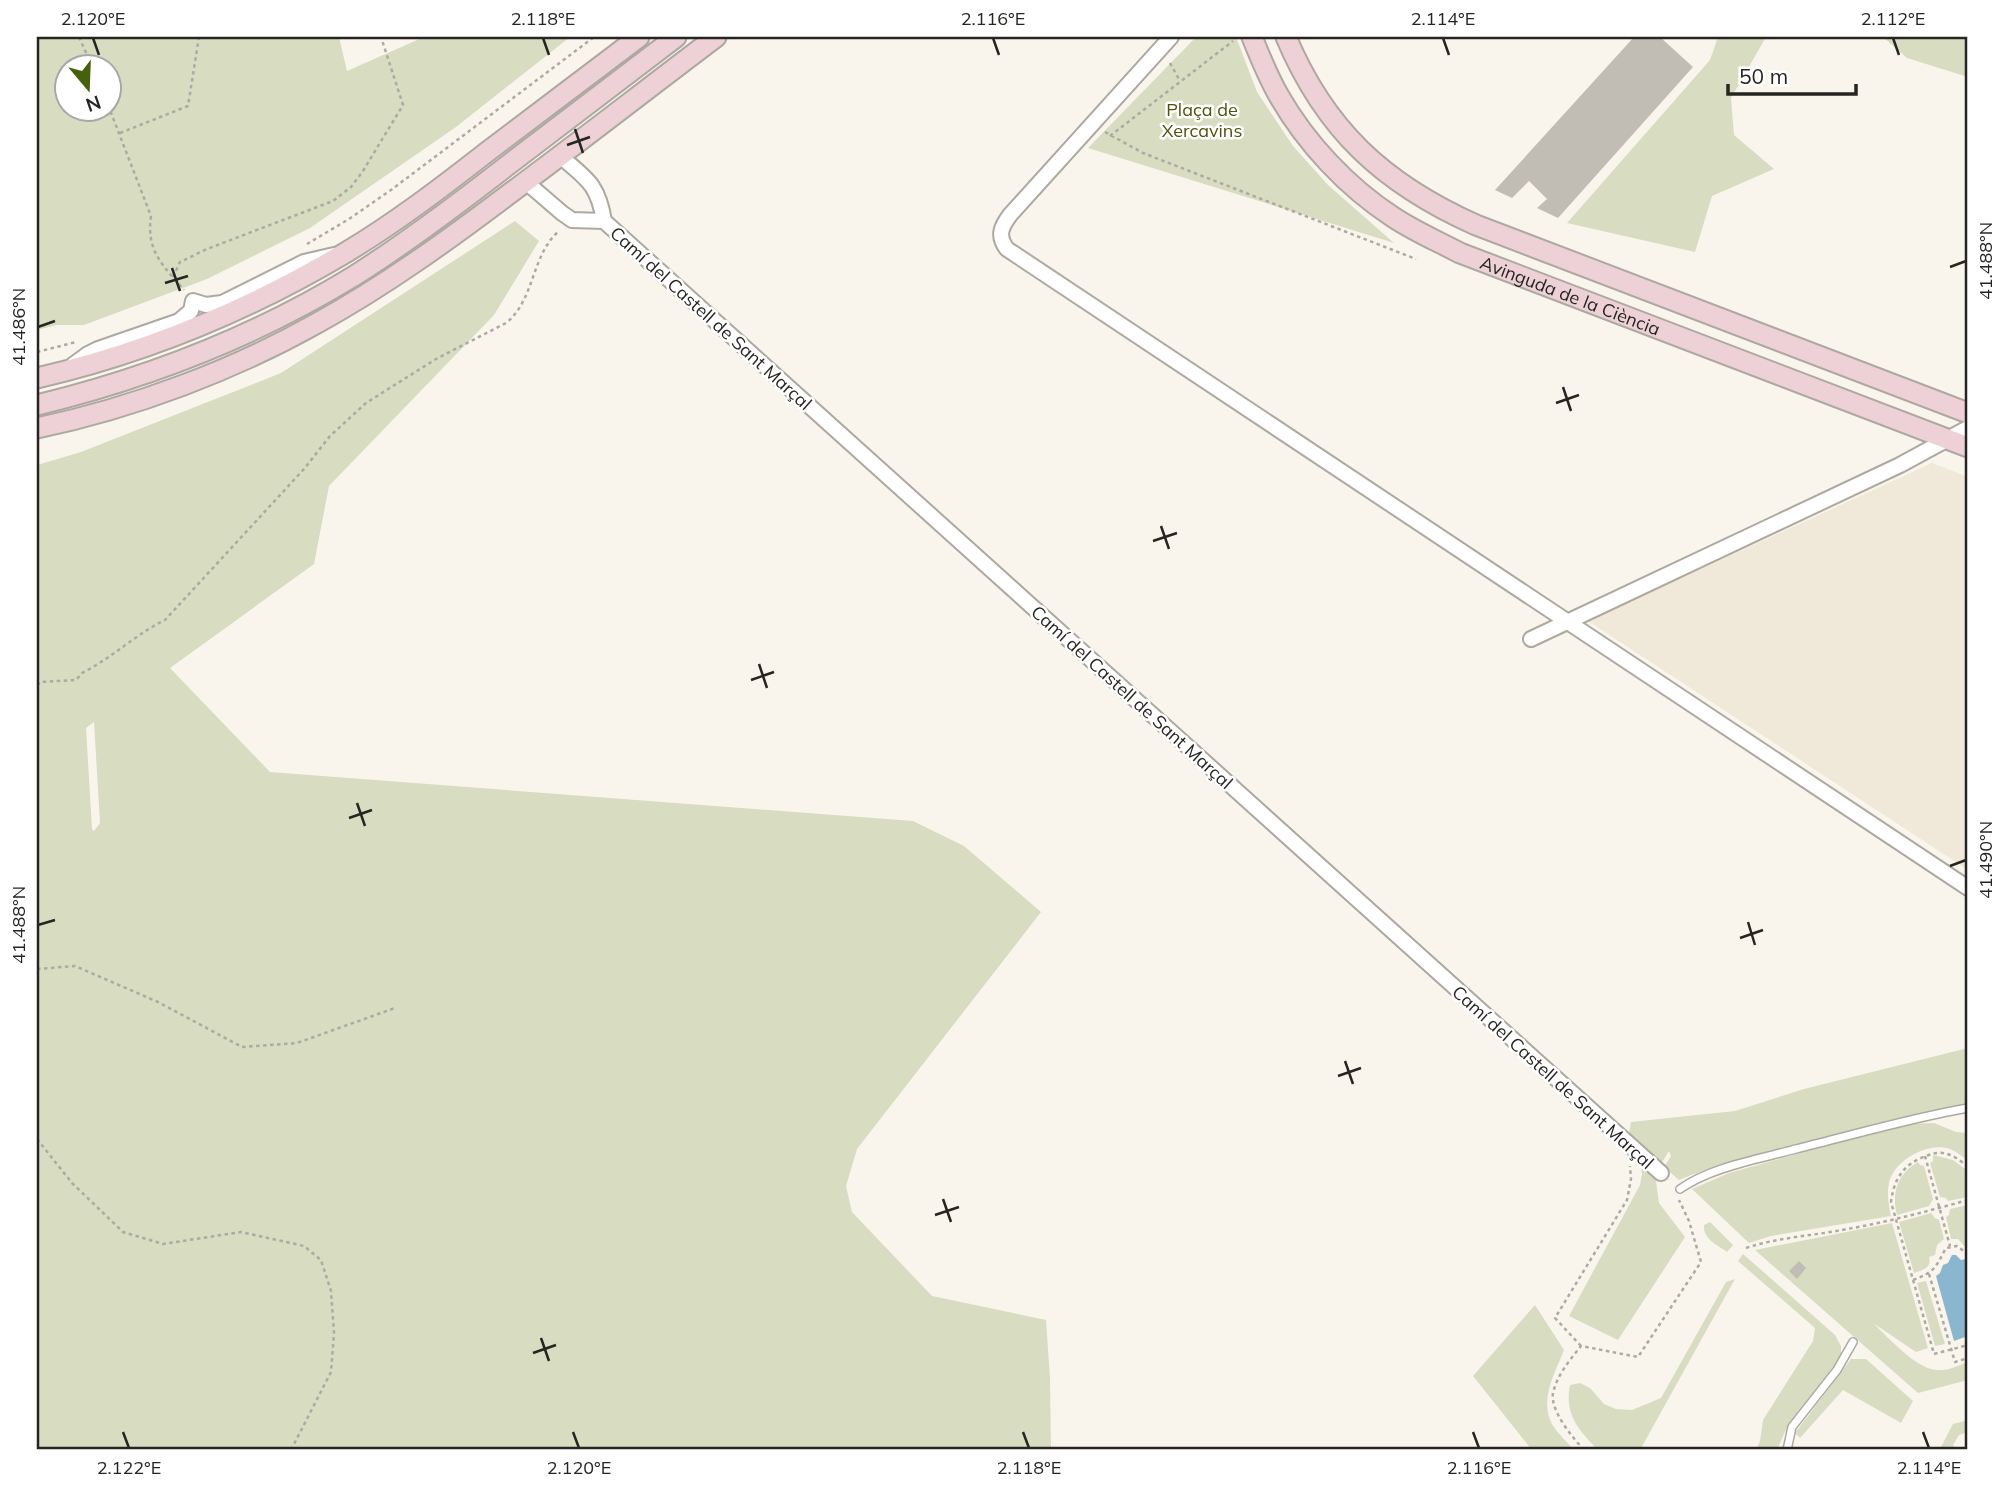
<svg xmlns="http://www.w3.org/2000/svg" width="2005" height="1487" font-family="Mulish,sans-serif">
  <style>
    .built { fill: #f0e8d8 }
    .green { fill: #d8dcc0; fill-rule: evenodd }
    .water { fill: #8ab6cf }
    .building { fill: #c1bcb4 }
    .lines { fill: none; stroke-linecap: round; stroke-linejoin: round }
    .lane-casing { stroke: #ada9a0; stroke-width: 10 }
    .street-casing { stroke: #ada9a0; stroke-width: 18 }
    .secondary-casing { stroke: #ada9a0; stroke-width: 23 }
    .path { stroke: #ada9a3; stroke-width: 2.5; stroke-dasharray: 3.5 3.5; stroke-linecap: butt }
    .lane { stroke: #fff; stroke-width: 7 }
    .street { stroke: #fff; stroke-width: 14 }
    .secondary { stroke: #edd1d7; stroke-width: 19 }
    .ticks { fill: none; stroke: #262522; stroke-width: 2.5 }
    .labels { text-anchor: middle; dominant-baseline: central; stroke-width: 5; stroke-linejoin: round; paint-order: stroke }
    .park-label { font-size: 18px; fill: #4f530c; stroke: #fff }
    .street-label { font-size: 18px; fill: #262522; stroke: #fff }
    .neatline { fill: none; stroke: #262522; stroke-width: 2.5 }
    .ticks-label { font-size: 18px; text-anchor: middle; fill: #262522 }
  </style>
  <rect width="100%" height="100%" fill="#faf5ec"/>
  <path class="built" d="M1932,463L1968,477V870L1588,621Z"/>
  <path class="green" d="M37,37H339L347,71L424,37H570L456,127L310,228L207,279L84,325H57L37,330ZM66,66H108V108H66Z
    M1196,37H1236L1257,92L1293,146L1328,185L1394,243L1088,148Z
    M1718,37H1766L1731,98L1734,135L1774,169L1712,196L1695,252L1567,223L1710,60Z
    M1883,37H1968V77L1907,58Z
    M515,221L539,241L494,315L329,486L314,564L170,668L270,772L913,821L964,846L1041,912L857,1149L846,1186L852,1212L932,1296L1046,1320L1050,1378L1051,1450H37V465L81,452L281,373ZM94,722L100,823L94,831L92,829L86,728Z
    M1968,1048V1113C1923,1105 1859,1129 1814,1141C1769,1153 1722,1161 1679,1180L1664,1167L1671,1156L1669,1151L1655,1174L1659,1203L1685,1237L1618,1340L1569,1316L1640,1185L1642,1174L1639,1157L1629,1134L1631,1122L1735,1111L1804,1089Z
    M1934,1123L1956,1132L1968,1133V1161C1963,1157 1957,1152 1950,1149C1931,1142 1903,1156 1893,1173C1885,1186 1888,1202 1891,1216L1771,1236L1749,1243L1692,1189L1729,1173L1797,1154L1905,1124Z
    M1933,1155L1953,1160L1968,1171V1197L1948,1201L1946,1198L1940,1197L1930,1163L1933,1161Z
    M1918,1162L1920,1165L1924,1166L1933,1199L1929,1206L1897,1215C1891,1193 1898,1173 1918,1162Z
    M1968,1205V1248H1966L1958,1239H1951L1946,1217L1949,1215L1950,1209Z
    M1931,1213L1935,1218L1939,1220L1944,1239L1937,1245L1935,1255L1929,1257C1932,1268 1923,1270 1914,1273L1899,1222Z
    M1710,1222L1733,1245L1727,1252C1716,1244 1703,1239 1704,1225Z
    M1892,1223L1928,1348L1916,1352L1873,1323C1888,1337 1915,1368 1936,1370C1946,1372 1959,1365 1968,1362V1380L1918,1393L1755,1250Z
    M1743,1254L1835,1335L1841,1346V1358L1787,1427L1777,1450H1756L1760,1441L1763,1420L1813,1341L1815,1328L1738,1261Z
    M1735,1279L1640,1450H1598C1579,1430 1564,1415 1570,1385L1580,1383L1590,1388L1604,1404L1616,1409L1632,1410L1661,1398L1726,1282Z
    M1926,1281L1945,1344L1935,1346L1917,1283Z
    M1535,1305L1564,1350C1555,1373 1539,1400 1552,1424C1558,1434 1567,1442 1574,1450H1532L1473,1376Z
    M1851,1359H1866L1913,1401L1901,1423L1843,1390L1800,1438L1795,1433Z
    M1968,1420V1432L1959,1435L1953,1445L1955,1450H1942L1941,1447L1953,1424Z"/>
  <path class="water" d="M1952,1255H1956L1961,1260L1966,1259L1968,1262V1329L1965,1337L1954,1341L1936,1276L1940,1273L1943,1265L1948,1263Z"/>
  <path class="building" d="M1634,37H1660L1693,67L1558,218L1537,208L1547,199L1529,181L1512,198L1495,190Z
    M1799,1261L1806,1268L1797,1279L1789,1271Z"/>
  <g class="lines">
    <g class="lane-casing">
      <path id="lane" d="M1680,1189C1711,1167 1759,1159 1796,1149C1853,1135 1910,1118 1968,1108
        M1787,1450L1792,1427L1837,1370L1853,1342"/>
    </g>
    <g class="street-casing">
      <path id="street" d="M1171,37L1010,215C1001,227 997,236 1007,249L1968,888
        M560,156C587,179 598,184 604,221L1661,1173
        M526,182L562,213L572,220L604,221
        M73,365L88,354L98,349L179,321L191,311L193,301L206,305L222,303L304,262L334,255
        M1531,639L1900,465L1968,428"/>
    </g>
    <g class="secondary-casing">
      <g id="secondary">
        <path id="s1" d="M1252,37C1260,57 1268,77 1279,96C1306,143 1347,187 1393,217C1414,231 1437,241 1460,253L1968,447"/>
        <path d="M1286,37C1325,130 1384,184 1476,225L1968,413"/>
        <path d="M37,378C145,353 249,310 345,253C395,223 441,188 487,152C538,114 588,75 639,37"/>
        <path d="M37,405C148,378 256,336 354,276C408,242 458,204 508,165C564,122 620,79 676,37"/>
        <path d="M37,428C133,408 234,370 319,322C386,285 448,240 509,194C578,143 647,89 716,37"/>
      </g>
    </g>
    <path class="path" d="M79,37L92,66
      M1170,63L1180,81
      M108,105L151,216C146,252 163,265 184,290
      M1105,132L1143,153L1416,259
      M120,133L188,106L199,37
      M1110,136L1233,41
      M307,244L349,219L391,190L594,37
      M173,277L180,262L207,249L333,201L351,187L363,171L403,105L381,37
      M37,352L76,342
      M37,685L40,682L76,680L82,673C112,658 136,634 165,620L304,469L330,436L366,403L436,359L506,323C535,300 531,255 559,231
      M37,969L75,966L158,1002L242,1047L297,1043L395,1008
      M37,1139L72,1183L123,1232L163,1244L241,1232L304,1246L321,1260L331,1291L334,1333L331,1372L291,1450
      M1925,1156L1950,1246
      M1968,1167C1961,1161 1952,1154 1943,1153C1937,1152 1932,1154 1926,1156C1904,1164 1894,1178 1891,1202L1934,1354L1968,1345
      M1746,1248C1779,1237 1813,1236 1847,1229C1888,1222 1928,1211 1968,1200
      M1929,1274L1955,1362L1968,1358
      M1913,1280C1936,1271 1935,1268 1946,1248L1957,1246L1968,1254
      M1581,1346L1555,1318L1627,1200L1631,1179L1630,1166
      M1584,1450C1573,1438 1550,1411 1553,1393C1557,1375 1570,1360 1581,1346L1638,1357L1701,1262L1689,1221L1679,1200"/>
    <use href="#lane" class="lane"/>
    <use href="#street" class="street"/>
    <use href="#secondary" class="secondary"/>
  </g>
  <path class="ticks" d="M93,38L99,55M543,38L549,55M993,38L999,55M1443,38L1449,55M1893,38L1899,55M575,129L583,153M567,145L590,137M1950,267L1966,261M172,268L180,291M165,283L188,276M38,327L55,321M1563,387L1571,411M1556,403L1579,395M1161,526L1169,549M1153,541L1177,533M759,664L767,688M751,680L774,672M357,803L365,826M349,818L372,810M1950,866L1966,860M1748,922L1755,945M38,925L55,920M1740,938L1763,930M1345,1061L1353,1084M1338,1076L1361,1068M943,1199L951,1222M935,1215L959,1207M541,1338L549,1361M533,1353L556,1345M123,1432L129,1448M573,1432L579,1448M1023,1432L1029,1448M1473,1432L1479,1448M1923,1432L1929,1448"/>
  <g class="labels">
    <g class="park-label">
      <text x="1202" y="109">Plaça de<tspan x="1202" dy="21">Xercavins</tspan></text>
    </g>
    <g class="street-label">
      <text stroke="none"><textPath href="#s1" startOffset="427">Avinguda de la Ciència</textPath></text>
      <text transform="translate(711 318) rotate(42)">Camí del Castell de Sant Marçal</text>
      <text transform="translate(1132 697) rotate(42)">Camí del Castell de Sant Marçal</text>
      <text transform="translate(1553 1077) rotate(42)">Camí del Castell de Sant Marçal</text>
    </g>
  </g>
  <rect width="2005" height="1487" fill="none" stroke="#ffffff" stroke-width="77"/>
  <g transform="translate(88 88) rotate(161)"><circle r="33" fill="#ffffff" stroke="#a8a8a7" stroke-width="2"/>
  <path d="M0-5L12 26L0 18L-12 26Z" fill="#47600c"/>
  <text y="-10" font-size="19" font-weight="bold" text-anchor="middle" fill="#262522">N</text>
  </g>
  <path d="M1728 84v10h128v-10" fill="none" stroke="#262522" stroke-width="3.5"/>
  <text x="1739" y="84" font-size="21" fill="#262522" stroke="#ffffff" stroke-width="5" paint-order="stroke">50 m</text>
  <rect x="38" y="38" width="1928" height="1410" class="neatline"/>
  <g class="ticks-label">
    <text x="93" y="25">2.120°E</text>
    <text x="543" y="25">2.118°E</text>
    <text x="993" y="25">2.116°E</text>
    <text x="1443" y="25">2.114°E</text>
    <text x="1893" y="25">2.112°E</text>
    <text transform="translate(1986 261) rotate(-90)" y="6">41.488°N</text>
    <text transform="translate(19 327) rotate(-90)" y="6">41.486°N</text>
    <text transform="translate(1986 860) rotate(-90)" y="6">41.490°N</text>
    <text transform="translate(19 925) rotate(-90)" y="6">41.488°N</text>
    <text x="129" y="1474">2.122°E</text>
    <text x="579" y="1474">2.120°E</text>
    <text x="1029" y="1474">2.118°E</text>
    <text x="1479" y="1474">2.116°E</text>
    <text x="1929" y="1474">2.114°E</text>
  </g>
</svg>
